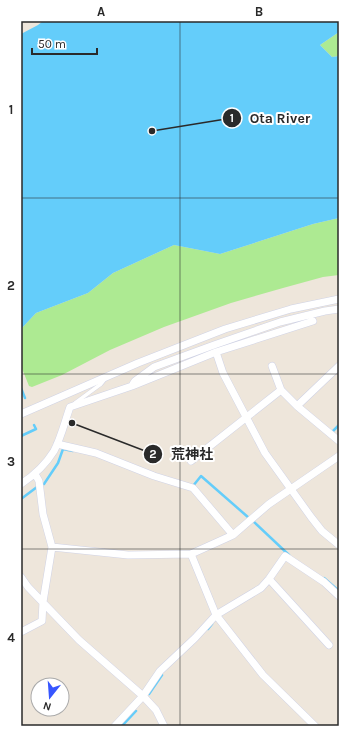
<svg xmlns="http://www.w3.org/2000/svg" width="360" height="747" font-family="Karla,'Noto Sans JP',sans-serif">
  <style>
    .green { fill: #adea92 }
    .water { fill: #64cdfa }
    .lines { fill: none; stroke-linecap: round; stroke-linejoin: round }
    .stream { stroke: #64cdfa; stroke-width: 2.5 }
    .service-casing { stroke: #d0d3e5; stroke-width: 4.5 }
    .minor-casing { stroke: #d0d3e5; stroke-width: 8 }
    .service { stroke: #fff; stroke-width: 3.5 }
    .minor { stroke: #fff; stroke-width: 7 }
    .grid { fill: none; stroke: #2a2a2a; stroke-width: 1; stroke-opacity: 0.55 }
    .leader { fill: none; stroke: #2a2a2a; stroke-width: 1.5 }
    .callout-dot { fill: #2a2a2a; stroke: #fff; stroke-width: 1.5 }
    .mark-label { font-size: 12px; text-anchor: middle; font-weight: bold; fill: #fff }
    .callout-label { font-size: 14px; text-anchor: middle; font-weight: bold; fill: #2a2a2a; stroke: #fff; stroke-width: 4; stroke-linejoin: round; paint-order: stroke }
    .neatline { fill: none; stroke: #2a2a2a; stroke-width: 1.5 }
    .grid-label { font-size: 13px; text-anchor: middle; font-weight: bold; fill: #2a2a2a }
  </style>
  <rect width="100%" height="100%" fill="#eee6db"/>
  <path class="green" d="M339,32V56L332,57L320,45Z
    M339,218V275L323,277L283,288L231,303L164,327L110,350L62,375L32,387L29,386L21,366V329L36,313L88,293L113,273L174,245L220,254L313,224Z"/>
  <path class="water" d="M43,21H339V32L320,45L332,57L339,56V218L313,224L220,254L174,245L113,273L88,293L36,313L21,329V34L38,25Z"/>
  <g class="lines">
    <path class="stream" d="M21,388L25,398
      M333,433L332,432L339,425
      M21,436L36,429L34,425
      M44,484L58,463L63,449L73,451
      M193,486L201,476L249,518
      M21,499L37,487
      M253,521L289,555
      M324,578L339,591
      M208,629L212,624
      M149,694L162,675
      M122,726L136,711"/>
    <g class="service-casing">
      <path id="service" d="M75,403L101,384L105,379"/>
    </g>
    <g class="minor-casing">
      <path id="minor" d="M216,352L223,373L265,453L311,517L322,531L339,545
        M272,366L281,390L297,406L339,441
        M133,384L135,381L154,367L214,345L280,322L325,311L339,309
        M297,406L339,366
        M21,414L138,363L225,329L291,309L339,299
        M57,444L96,453L154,476L193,488L233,535
        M191,461L281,390
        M21,484C33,476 46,464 54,451C61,438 65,421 70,407L132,386L216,352L313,321
        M52,547L128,555L191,554L233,535L269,504L339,456
        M191,554L216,615L263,675L315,726
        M21,577L28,587L79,640L143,696L156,710L164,726
        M269,579L329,645
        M21,632L42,621L43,602L52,547L43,514L39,481L35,474
        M115,726L143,696L160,671L195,638L216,615L261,588L269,579L285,556L324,582L339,596"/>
    </g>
    <use href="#service" class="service"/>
    <use href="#minor" class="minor"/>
  </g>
  <path class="grid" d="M180,21V726M21,198H339M21,374H339M21,549H339"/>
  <path class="leader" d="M152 131L232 118M72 423L153 454"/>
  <g class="callout-dot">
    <circle cx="152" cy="131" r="4"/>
    <circle cx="72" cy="423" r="4"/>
    <circle cx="232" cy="118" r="10"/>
    <circle cx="153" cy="454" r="10"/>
  </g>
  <g class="mark-label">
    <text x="232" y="122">1</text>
    <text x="153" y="458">2</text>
  </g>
  <g class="callout-label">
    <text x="280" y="123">Ota River</text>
    <text x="192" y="459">荒神社</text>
  </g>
  <rect width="360" height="747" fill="none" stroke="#ffffff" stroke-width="44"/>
  <g transform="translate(50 697) rotate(197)"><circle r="19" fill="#ffffff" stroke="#aaaaaa"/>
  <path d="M0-3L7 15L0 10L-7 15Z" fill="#3756ff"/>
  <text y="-6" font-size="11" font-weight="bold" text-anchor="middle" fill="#2a2a2a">N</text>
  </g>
  <path d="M32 48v6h65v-6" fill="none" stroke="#2a2a2a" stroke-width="2"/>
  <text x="38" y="48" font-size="12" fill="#2a2a2a" stroke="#ffffff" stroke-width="3" paint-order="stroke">50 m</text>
  <rect x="22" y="22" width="316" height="703" class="neatline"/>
  <g class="grid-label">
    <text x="101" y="16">A</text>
    <text x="259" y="16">B</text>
    <text x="11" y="114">1</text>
    <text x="11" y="290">2</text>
    <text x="11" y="466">3</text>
    <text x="11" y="642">4</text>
  </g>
</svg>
